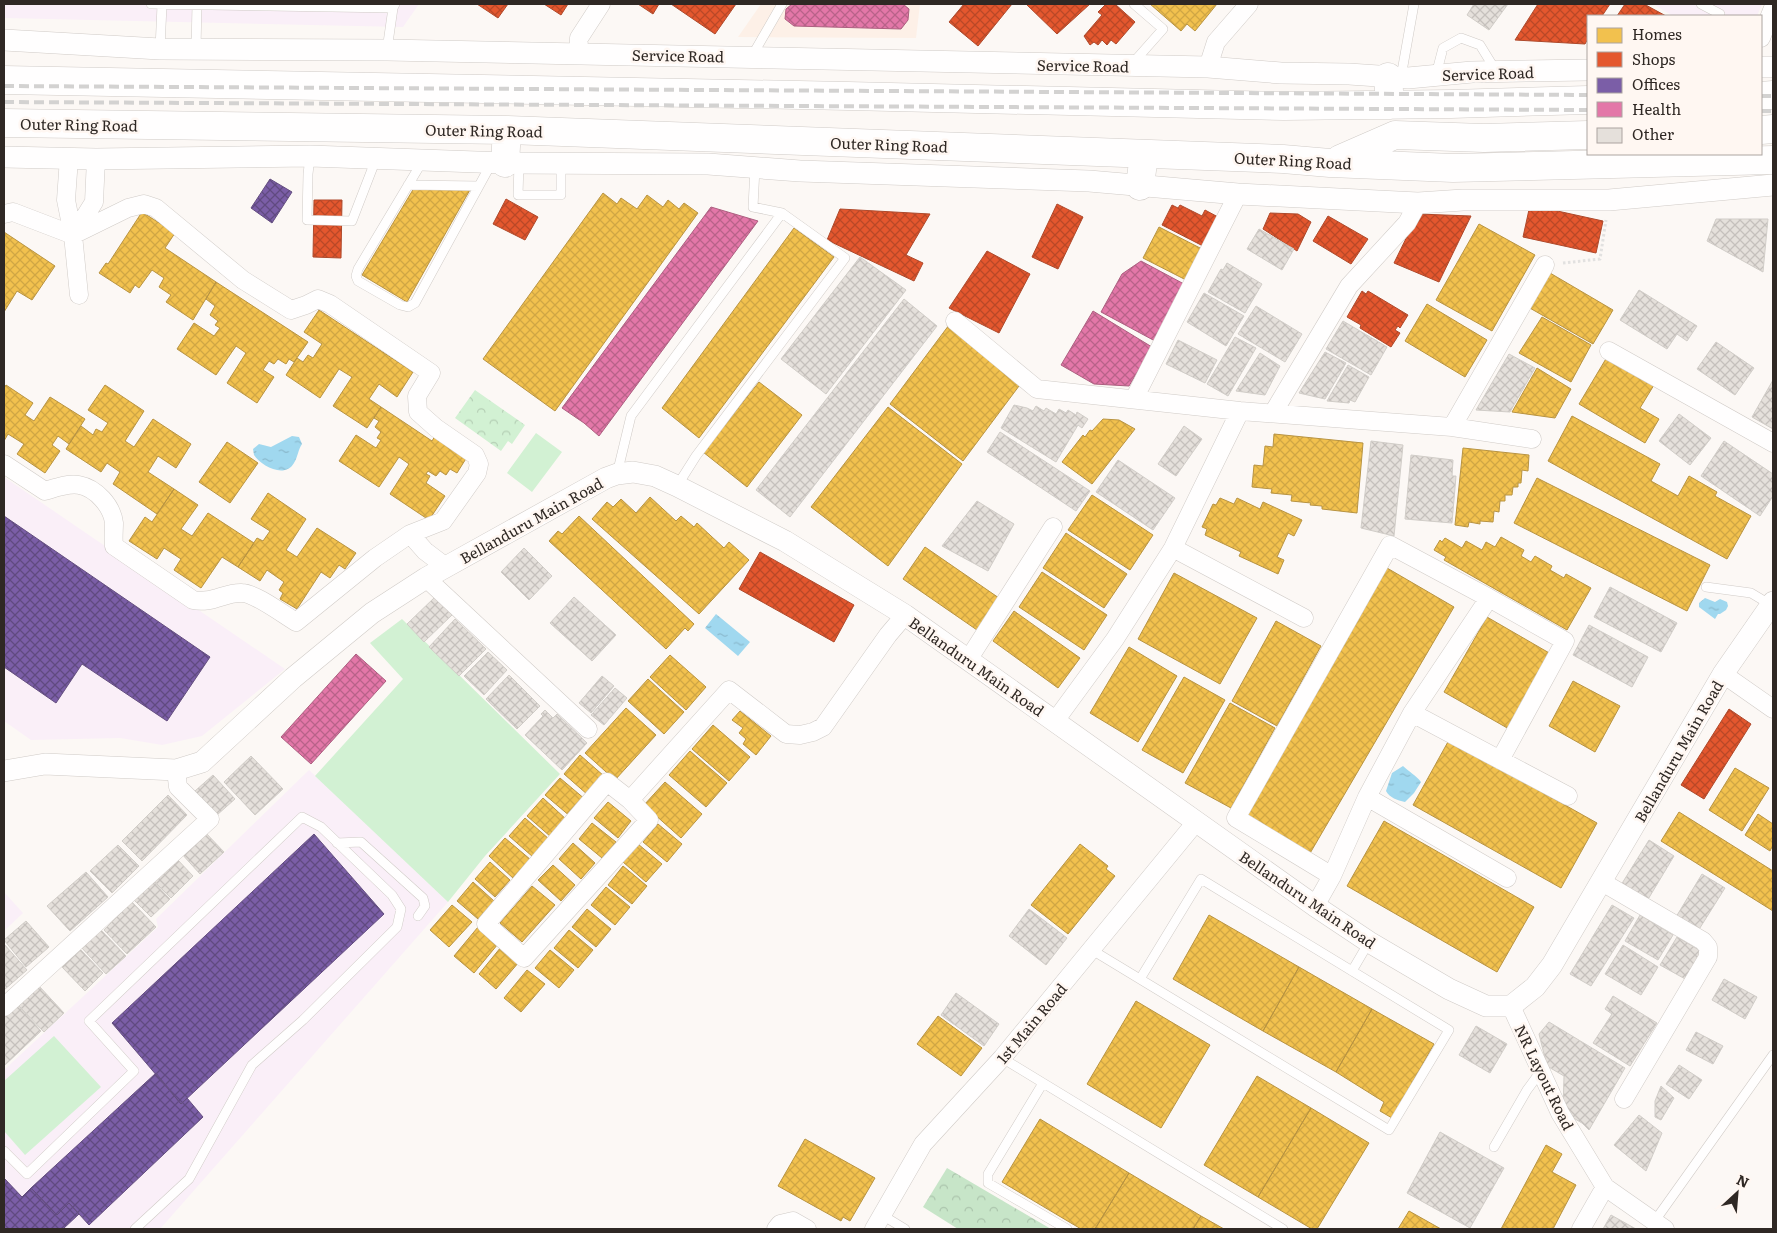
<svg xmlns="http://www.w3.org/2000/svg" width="1777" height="1233" font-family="Literata,serif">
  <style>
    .commercial { fill: #faeff8 }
    .built { fill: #fdf0e7 }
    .grass { fill: #d2f1d3 }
    .forest { fill: url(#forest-crowns) }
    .park { fill: url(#park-crowns) }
    .water { fill: url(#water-ripples) }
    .homes { fill: url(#homes-cross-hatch); stroke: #b89341 }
    .shops { fill: url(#shops-cross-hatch); stroke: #ae492b }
    .offices { fill: url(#offices-cross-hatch); stroke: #644e80 }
    .health { fill: url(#health-cross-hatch); stroke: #ad5f80 }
    .building { fill: url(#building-cross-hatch); stroke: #d1cdc8 }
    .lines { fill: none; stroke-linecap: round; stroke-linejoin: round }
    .service-casing { stroke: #d0cbc7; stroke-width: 10 }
    .minor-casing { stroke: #d0cbc7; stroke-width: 19 }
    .tertiary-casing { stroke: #d0cbc7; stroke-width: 22 }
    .trunk-casing { stroke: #d0cbc7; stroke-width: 29 }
    .path { stroke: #e2e1e0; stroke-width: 3; stroke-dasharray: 2.5 2.5; stroke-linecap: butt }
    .service { stroke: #fffefe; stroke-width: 9 }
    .minor { stroke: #fffefe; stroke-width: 18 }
    .tertiary { stroke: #fffefe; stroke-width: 21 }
    .trunk { stroke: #fffefe; stroke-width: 28 }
    .rail { stroke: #d3d2d1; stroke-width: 4; stroke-dasharray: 10 5; stroke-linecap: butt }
    .labels { text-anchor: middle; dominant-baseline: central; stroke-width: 5; stroke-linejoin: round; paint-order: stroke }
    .street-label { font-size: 15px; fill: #2f2824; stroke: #fff7f2 }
  </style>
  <defs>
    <pattern id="forest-crowns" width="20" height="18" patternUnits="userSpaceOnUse" patternTransform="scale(1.25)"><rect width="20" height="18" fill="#c7e5c8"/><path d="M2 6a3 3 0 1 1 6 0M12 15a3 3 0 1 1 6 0" fill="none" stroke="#abc4ac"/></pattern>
    <pattern id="park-crowns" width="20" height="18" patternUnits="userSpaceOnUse" patternTransform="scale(1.25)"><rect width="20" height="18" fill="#d2f1d3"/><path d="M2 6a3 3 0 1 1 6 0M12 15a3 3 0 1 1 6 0" fill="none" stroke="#b5cfb5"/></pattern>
    <pattern id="water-ripples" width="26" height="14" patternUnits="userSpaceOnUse" patternTransform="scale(1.25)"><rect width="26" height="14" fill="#a0d8ef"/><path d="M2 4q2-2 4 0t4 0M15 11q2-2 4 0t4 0" fill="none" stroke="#8ab9cd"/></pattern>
    <pattern id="homes-cross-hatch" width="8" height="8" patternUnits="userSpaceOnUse" patternTransform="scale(1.25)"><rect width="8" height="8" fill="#f2c14e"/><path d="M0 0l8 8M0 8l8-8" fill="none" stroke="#d0a644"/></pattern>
    <pattern id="shops-cross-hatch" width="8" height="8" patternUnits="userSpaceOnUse" patternTransform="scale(1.25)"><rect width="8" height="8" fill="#e4572e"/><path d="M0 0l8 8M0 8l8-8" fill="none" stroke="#b94827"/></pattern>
    <pattern id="offices-cross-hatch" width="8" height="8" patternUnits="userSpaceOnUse" patternTransform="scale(1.25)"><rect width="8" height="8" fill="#7b5ea7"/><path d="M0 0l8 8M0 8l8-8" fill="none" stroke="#604a80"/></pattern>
    <pattern id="health-cross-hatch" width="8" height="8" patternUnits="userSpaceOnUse" patternTransform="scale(1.25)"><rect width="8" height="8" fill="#e377a8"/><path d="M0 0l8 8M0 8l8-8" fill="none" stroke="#b86289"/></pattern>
    <pattern id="building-cross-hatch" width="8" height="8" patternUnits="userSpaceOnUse" patternTransform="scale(1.25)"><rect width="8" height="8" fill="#e5e0db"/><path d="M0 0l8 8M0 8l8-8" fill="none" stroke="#c5c0bc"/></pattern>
  </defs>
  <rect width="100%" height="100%" fill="#fcf8f5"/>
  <path class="commercial" d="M4,4H419L403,27L4,18Z
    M1653,4H1762L1757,16H1673Z
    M4,477L285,669L202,736L162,745L120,738L31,740L4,721Z
    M309,770L448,902L160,1229H4V1070L158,927L156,919Z
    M4,892L23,913L4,931Z"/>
  <path class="built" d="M761,4H920L916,38L738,37Z"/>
  <path class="grass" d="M536,433L562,452L532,492L507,473Z
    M402,619L560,774L485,856L448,902L315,776L403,679L370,643Z
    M54,1036L101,1087L25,1155L4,1131V1081Z"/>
  <path class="forest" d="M947,1168L1051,1229H958L923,1207Z"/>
  <path class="park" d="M475,390L525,425L512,444L508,441L501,451L455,418Z"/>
  <path class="water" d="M292,436L299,437L302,444C298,450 298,456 294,463C285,479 261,466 254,455L253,449L259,444L271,447Z
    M1705,598L1715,602L1720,599L1727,602L1728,606L1726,610L1720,614H1718L1715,619L1699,607V603Z
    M716,614L750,642L738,656L705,628Z
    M1403,766C1409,772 1416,775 1421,782L1414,793L1405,802C1397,800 1390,798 1386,791L1392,773Z"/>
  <path class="homes" d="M1150,4H1217L1195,31L1187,24L1181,31Z
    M414,188H471L407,302L362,275Z
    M603,193L617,204L621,198L637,209L647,195L663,207L668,200L679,209L684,203L698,213L555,411L483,359Z
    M142,212L175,233L165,248L216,282L193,320L166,302L171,295L159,287L164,278L152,270L139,288L135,285L130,293L99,273L106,263L108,264Z
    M1479,224L1535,255L1492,331L1436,300Z
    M1159,227L1204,250L1188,281L1143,258Z
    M794,228L834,257L699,438L662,408Z
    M4,232L55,266L32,300L17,291L4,312Z
    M1550,273L1613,310L1593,344L1528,307Z
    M216,282L308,342L294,362L289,359L286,364L278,359L274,364L269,361L263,370L274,377L257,403L227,383L246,353L236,346L216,375L177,349L194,323L214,336L220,328L215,325L218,321L210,315L215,306L206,299Z
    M1427,304L1487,340L1465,377L1405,341Z
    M319,310L413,372L397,397L379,384L369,399L381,407L367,428L333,406L352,377L339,369L320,398L286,375L297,358L303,362L308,355L313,358L322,344L304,332Z
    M1542,317L1591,345L1571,382L1519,353Z
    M949,325L1022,382L963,461L890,404Z
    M1607,357L1654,385L1640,408L1659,419L1645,443L1579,404Z
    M1537,368L1571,389L1555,418L1512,412Z
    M759,382L802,415L747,487L703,452Z
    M6,385L33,403L25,415L34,421L50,397L85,419L69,444L58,436L52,445L60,451L45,473L17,454L24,444L8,434L4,441V388Z
    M105,385L144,411L125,441L134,447L153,419L191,444L176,468L158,456L148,472L174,489L157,514L113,484L120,472L107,463L101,472L66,449L81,426L93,435L96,429L102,432L108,423L88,410Z
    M381,407L432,441L435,436L467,457L457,473L450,469L446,475L440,471L436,476L428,471L426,474L430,476L426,483L445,496L429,520L390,494L409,464L399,457L379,487L339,461L356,435L376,448L381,440L377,438L381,432L375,427L379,421L374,418Z
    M888,407L962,464L888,566L811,507Z
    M1572,416L1660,464L1651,481L1678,496L1689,476L1717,492L1715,496L1751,516L1727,559L1548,461Z
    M1103,419L1119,420L1135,429L1092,484L1062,462L1083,435L1085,437L1090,430L1092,431Z
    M1274,434L1363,443L1357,513L1322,509V506L1310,505L1311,503L1291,501L1292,495L1271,493L1272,489L1252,487L1254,465L1263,466L1265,446L1273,447Z
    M227,442L258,463L230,503L199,482Z
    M1463,448L1529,455L1528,471L1522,470L1521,483H1518V487H1513L1512,495H1505V501H1500L1499,512L1494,511L1493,522L1480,521V524L1469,522L1468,527L1455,525Z
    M1537,478L1710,565L1687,611L1514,523Z
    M174,489L198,505L181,529L192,536L208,513L254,543L238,567L222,557L201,588L174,570L181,559L164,548L157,559L129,541L145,517L152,522Z
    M268,493L306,519L286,550L297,557L317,528L356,553L345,569L339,565L330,578L321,572L297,609L280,599L283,593L279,590L284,582L267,570L260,581L238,567L257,538L263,541L270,531L251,519Z
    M1092,495L1153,535L1130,570L1068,530Z
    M650,497L676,521L681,516L694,527L697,523L724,548L729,542L749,560L699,614L592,519L607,502L613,507L621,499L636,513Z
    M1220,498L1234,504L1237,498L1260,509L1263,502L1302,520L1294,536L1288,533L1277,557L1284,560L1278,574L1239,556L1241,552L1205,535L1207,529L1202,527L1213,504L1216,505Z
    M579,516L694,624L688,631L685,628L666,649L549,541L558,531L562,534Z
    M1066,533L1127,574L1104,608L1043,568Z
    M1501,537L1524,550L1521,556L1531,562L1535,556L1552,566L1550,570L1564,578L1566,574L1591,588L1567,630L1444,560L1446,557L1434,550L1440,540L1442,542L1445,538L1462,548L1466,541L1482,550L1486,542L1495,547Z
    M925,547L999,598L977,630L903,579Z
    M1387,568L1454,607L1309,855L1242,816Z
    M1042,572L1107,615L1084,650L1019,607Z
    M1174,573L1257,618L1220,684L1138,639Z
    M1014,611L1080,658L1058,688L993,641Z
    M1487,617L1551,654L1509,729L1444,692Z
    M1276,621L1321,646L1277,726L1232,701Z
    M1129,647L1177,676L1138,742L1090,713Z
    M670,655L706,687L686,710L650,677Z
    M1184,677L1225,700L1183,773L1142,750Z
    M648,679L684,712L664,734L628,701Z
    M1573,681L1620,706L1595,752L1549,726Z
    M1230,703L1275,728L1231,808L1185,783Z
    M626,708L656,735L615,780L585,753Z
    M740,711L771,736L756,755L743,744L746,739L739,733L743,728L732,720Z
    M713,725L750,757L729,781L692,749Z
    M1449,740L1597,823L1561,888L1413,805Z
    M690,751L727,783L706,807L669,775Z
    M580,755L604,776L588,795L564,774Z
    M1735,768L1769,788L1742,831L1709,810Z
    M560,778L586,800L571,817L545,795Z
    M665,782L702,814L681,838L644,805Z
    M543,798L567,820L551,837L527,816Z
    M608,802L631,821L618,838L594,818Z
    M1679,812L1773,871V911L1661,841Z
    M1758,814L1773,824V845L1770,851L1745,835Z
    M525,818L549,839L533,857L509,836Z
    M1384,821L1534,907L1497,972L1347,886Z
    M592,823L616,842L602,858L579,839Z
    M658,824L682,844L667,862L643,842Z
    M505,838L531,860L514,879L489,856Z
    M573,843L595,863L581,879L559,859Z
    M638,844L662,864L646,882L623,862Z
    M1080,844L1108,866L1106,869L1115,876L1068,934L1031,905Z
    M490,862L510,880L495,897L475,879Z
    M553,865L575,885L561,901L538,880Z
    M623,866L647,886L632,904L608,885Z
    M473,882L494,901L478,919L457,901Z
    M532,886L555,905L522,942L500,923Z
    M606,887L630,907L615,925L591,905Z
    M452,905L472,922L449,947L430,930Z
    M587,909L611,929L596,947L572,927Z
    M1209,915L1299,967L1263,1031L1173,979Z
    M478,927L498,944L474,973L454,956Z
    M569,930L593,950L578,968L554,948Z
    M501,947L519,962L496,989L479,974Z
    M550,950L574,970L559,988L535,968Z
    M1299,967L1372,1009L1336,1072L1263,1031Z
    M527,970L545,984L521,1012L504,998Z
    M1136,1001L1210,1045L1161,1128L1087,1084Z
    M1372,1009L1434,1044L1392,1118L1380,1111L1384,1102L1336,1072Z
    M938,1016L982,1048L961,1076L917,1044Z
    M1257,1076L1311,1108L1258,1197L1204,1165Z
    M1311,1108L1369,1143L1317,1229H1312L1258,1197Z
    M1040,1119L1129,1173L1095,1229H1081L1002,1182Z
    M805,1139L875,1178L850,1221L843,1217L841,1221L778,1186Z
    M1546,1145L1562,1154L1552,1172L1576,1185L1553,1229H1501Z
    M1129,1173L1201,1216L1193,1229H1095Z
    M1409,1211L1441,1229H1398Z
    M1201,1216L1224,1229H1193Z"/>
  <path class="shops" d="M477,4H508L498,18Z
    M544,4H568L561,15Z
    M638,4H659L653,14Z
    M671,4H736L715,34Z
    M964,4H1012L978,46L949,22Z
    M1026,4H1090L1057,34Z
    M1106,4H1115L1135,22L1116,44L1111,40L1107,45L1102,40L1098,45L1094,42L1090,45L1084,36L1102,15L1098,12Z
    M1538,4H1610L1602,16H1588V39L1585,44L1515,40Z
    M1625,4H1644L1666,16H1617Z
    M506,199L538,217L525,240L493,224Z
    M314,200H342L341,258L313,257Z
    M1057,204L1083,217L1058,269L1032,257Z
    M1172,205L1178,208L1180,205L1202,216L1205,210L1218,217L1203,246L1162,225Z
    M1530,205L1603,221L1596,253L1523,237Z
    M840,209L930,214L906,255L923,263L914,281L827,240Z
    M1270,213L1298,214L1311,222L1297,251L1263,229Z
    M1418,214L1471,216L1439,282L1394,263Z
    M1328,216L1368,239L1351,264L1313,241Z
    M987,251L1030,274L999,333L949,308Z
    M1362,291L1366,294L1368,291L1408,315L1400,328L1398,326L1395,330L1400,333L1391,347L1360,328L1361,325L1347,317Z
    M760,552L854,605L834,642L739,589Z
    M1729,709L1751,724L1704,799L1681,785Z"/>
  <path class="offices" d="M270,179L292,192L272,223L251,208Z
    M4,516L210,657L167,721L82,664L56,703L4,667Z
    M314,834L384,914L181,1104L112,1023Z
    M156,1073L181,1104L187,1098L203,1117L89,1225L69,1203L57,1215L31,1188Z
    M4,1178L22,1197L31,1188L57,1215L69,1203L79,1214L63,1229H4Z"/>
  <path class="health" d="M792,4H903L909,9L908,20L901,29L794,26L785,19L786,9Z
    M711,207L758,221L599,436L584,423L562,408Z
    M1141,261L1184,284L1155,341L1101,312L1122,274Z
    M1093,311L1152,347L1129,386L1094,384L1061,365Z
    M356,654L386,681L311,764L281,737Z"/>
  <path class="building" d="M1474,4H1508L1489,30L1467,15Z
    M1716,219H1768L1763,272L1707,241Z
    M1259,229L1294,249L1282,270L1247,249Z
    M860,257L906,290L826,394L781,359Z
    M1227,263L1262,284L1245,313L1208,292L1221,269L1223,270Z
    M1639,290L1697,326L1687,341L1677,334L1667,349L1620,320Z
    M1204,293L1244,316L1226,346L1187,322Z
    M904,299L937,326L790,517L756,490Z
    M1256,306L1302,334L1285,362L1238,334Z
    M1343,321L1387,347L1371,375L1326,349Z
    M1235,337L1256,348L1228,396L1207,384Z
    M1178,340L1217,360L1205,383L1166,364Z
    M1716,342L1754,368L1735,395L1697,369Z
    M1325,352L1346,363L1325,399L1299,393Z
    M1260,353L1280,366L1265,395L1236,391Z
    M1509,354L1535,368L1510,412L1476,410Z
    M1348,365L1369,377L1355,402L1350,400L1349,403L1327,401Z
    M1773,380V429L1752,417Z
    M1014,405L1027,408L1033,411L1036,406L1044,411L1046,408L1056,414L1059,409L1066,413L1068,410L1076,415L1077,412L1088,419L1082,428L1078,425L1056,462L1001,428Z
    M1679,414L1711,438L1690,465L1659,441Z
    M1184,426L1202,439L1176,476L1158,464Z
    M1000,432L1090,491L1076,511L987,452Z
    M1371,441L1403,445L1394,536L1361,528Z
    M1724,441L1773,474V496L1760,516L1701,476Z
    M1411,455L1453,460L1452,476H1456L1452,523L1405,519Z
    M1118,460L1175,498L1153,530L1096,492Z
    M977,501L1014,524L988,571L942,546Z
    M524,548L552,576L529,600L501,572Z
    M1610,587L1677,623L1661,652L1594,617Z
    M435,597L452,615L424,642L407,624Z
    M574,597L616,635L592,661L550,623Z
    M455,619L486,649L459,676L429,647Z
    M1589,625L1648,657L1632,687L1573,655Z
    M488,652L507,670L484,695L464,676Z
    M509,675L540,706L517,729L486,699Z
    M602,676L614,686L591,713L579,703Z
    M615,688L627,698L604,725L591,715Z
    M545,710L553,718L557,714L587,743L562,770L525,735L543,716L541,714Z
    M251,756L283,789L255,815L224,782Z
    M213,775L235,799L217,815L195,791Z
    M168,795L187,815L142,861L122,841Z
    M204,831L224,852L200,874L181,853Z
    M1649,840L1674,856L1647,901L1621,885Z
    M118,845L139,866L112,893L90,871Z
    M176,858L193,876L171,898L153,880Z
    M86,872L108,897L70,931L47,906Z
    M1702,874L1725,888L1698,931L1676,917Z
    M153,881L170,899L151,917L134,900Z
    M132,902L156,927L127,954L104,930Z
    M1612,905L1634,918L1591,986L1570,974Z
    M1029,909L1067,938L1046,965L1009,936Z
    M1640,915L1673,935L1658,960L1625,941Z
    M26,921L49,947L26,967L4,940Z
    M100,929L126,956L106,974L81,947Z
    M1677,937L1704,953L1687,980L1660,965Z
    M4,944L27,970L4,990Z
    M1623,945L1658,967L1641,995L1605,974Z
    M80,949L103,973L85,991L62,967Z
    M1724,979L1757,997L1745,1019L1712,1000Z
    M39,986L64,1013L44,1032L19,1006Z
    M956,993L999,1024L984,1046L941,1015Z
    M1613,996L1657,1023L1630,1066L1593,1043L1612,1014L1605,1009Z
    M18,1005L41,1031L4,1066V1018Z
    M1549,1022L1625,1068L1589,1130L1582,1123L1563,1112L1564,1076L1547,1066L1539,1034Z
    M1476,1026L1507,1044L1490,1073L1459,1055Z
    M1696,1032L1723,1046L1713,1064L1686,1050Z
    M1679,1065L1702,1080L1689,1099L1666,1084Z
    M1661,1086L1674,1098L1661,1120L1655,1117V1101Z
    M1639,1115L1662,1133L1646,1171L1614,1145Z
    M1440,1132L1504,1168L1470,1228L1407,1193Z
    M1611,1215L1636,1229H1603Z"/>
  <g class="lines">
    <g class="service-casing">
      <path id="service" d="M151,4L393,8
        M1701,4L1720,14
        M160,49L162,5
        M196,49L197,4
        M387,50L393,8L395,4
        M752,56L782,4
        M1132,64L1163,29L1134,4
        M1436,75L1443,48L1461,38L1480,45L1496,71
        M1401,77L1414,4
        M310,157L308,174L307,220L352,221L376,159
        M422,162L358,269L356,276L358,281L400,305L408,307L415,303L491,164
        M519,163L518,195H561V163
        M755,168L753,207L782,213
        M408,185L479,186
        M617,474L631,416L782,213L845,258L696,456L677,486
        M1706,587L1751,593L1771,605
        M337,843L361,842L423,898L425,906L418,916
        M1092,950L1389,1130L1449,1030L1201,879L1140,979
        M1352,971L1369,942
        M1002,1058L1283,1229
        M1043,1083L988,1174V1183L1067,1229
        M1494,1147L1527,1090L1541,1071
        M4,1151L27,1174L134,1071L89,1021L302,817L321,827L392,895L401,909L397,927L303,1020L252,1065L189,1179L135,1229
        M882,1215L905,1229
        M1654,1222L1773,1055"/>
    </g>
    <g class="minor-casing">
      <path id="minor" d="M1761,38L1773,8
        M578,54L579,38L601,4
        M1208,67L1216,42L1249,4
        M69,158L66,200L73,235L79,295
        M4,214L13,212L73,235L128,208L144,204L156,208L243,280L291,310L306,305L318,299L330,304L431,373L417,396L418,412L436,428L475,455L479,464L477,473L443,521L410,534L375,558L296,622C284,615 255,593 242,593C225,592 212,604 193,600L114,546C113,538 114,530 114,523C112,506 96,488 79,485C68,483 55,488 45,491L4,464
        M74,234L94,202L96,159
        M955,321L1037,389L1240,411L1452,427L1532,439
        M1609,351L1773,443
        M1134,399L1238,194
        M1273,413L1349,286L1407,223L1418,203
        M1452,427L1545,265
        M410,534L425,551L446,567
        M1173,548L1304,618
        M426,578L588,729
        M968,660L1053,527
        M1723,674L1773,709
        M1412,713L1568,796
        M1055,721L1115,639L1173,548L1240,411
        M1367,797L1507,878
        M630,800L649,820L524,958L486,924L607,782L630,800L729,690L786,734L800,735L813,732L823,727L888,635L905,615
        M1332,876L1236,818L1390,545L1489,598
        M1602,882L1703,941L1708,947V957L1624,1099
        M1315,906L1332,876L1367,797L1412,713L1489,598L1565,641L1500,760
        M1511,1006L1560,1113L1605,1187L1665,1229
        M4,1007L210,819L178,787L176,770
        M776,1229L780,1224L793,1221L807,1229
        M874,1229L923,1144L1002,1058L1196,822
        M1581,1229L1605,1187"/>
    </g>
    <g class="tertiary-casing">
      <path id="tertiary" d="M4,40L160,49L387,50L1208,67L1281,73L1349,74L1408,78L1472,72L1588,70
        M1761,67H1773
        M4,157L96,159L310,156L505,163L708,164L800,171L1089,181L1238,194L1418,203L1463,200H1609L1773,185
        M4,771L45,764L176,770L202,762L293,678L372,613L426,578L606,478L617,474L633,472L655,476L677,486L785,541L905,615L1315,906L1369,942L1449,989L1486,1006H1511L1535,987L1552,965L1723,674L1773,602"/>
    </g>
    <g class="trunk-casing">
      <path id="trunk" d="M1388,77L1390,105
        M4,80L848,96L1284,106L1451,104L1588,100
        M1761,96L1773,95
        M4,123L507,130L1283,159L1330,163L1453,168L1773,160
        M1761,130L1773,129
        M1340,159L1395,135L1484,138L1588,135
        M505,163L507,130
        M1140,186L1144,154"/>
    </g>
    <path class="path" d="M1563,263L1600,259L1606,220"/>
    <use href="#service" class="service"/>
    <use href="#minor" class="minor"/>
    <use href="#tertiary" class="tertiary"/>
    <use href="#trunk" class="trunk"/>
    <path class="rail" d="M4,86L1588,95
      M1761,96H1773
      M4,102L1588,110
      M1761,111H1773"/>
  </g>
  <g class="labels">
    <g class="street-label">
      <text transform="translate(678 55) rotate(1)">Service Road</text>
      <text transform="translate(1083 65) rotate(1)">Service Road</text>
      <text transform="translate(1488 73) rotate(-2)">Service Road</text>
      <text transform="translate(79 124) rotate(1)">Outer Ring Road</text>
      <text transform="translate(484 130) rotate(1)">Outer Ring Road</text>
      <text transform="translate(889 144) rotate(2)">Outer Ring Road</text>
      <text transform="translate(1293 160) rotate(3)">Outer Ring Road</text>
      <text transform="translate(531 520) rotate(-29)">Bellanduru Main Road</text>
      <text transform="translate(977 666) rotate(35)">Bellanduru Main Road</text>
      <text transform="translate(1678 751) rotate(-60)">Bellanduru Main Road</text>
      <text transform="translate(1308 899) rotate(34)">Bellanduru Main Road</text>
      <text transform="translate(1031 1023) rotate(-50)">1st Main Road</text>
      <text transform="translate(1545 1077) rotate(64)">NR Layout Road</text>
    </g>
  </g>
  <rect width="1777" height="1233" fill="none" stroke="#2f2824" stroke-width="10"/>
  <rect x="1587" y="15" width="175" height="140" fill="#fff7f2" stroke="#aca4a0"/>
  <rect x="1597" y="28" width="25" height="15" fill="#f2c14e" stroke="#aca4a0"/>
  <text x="1632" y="40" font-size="15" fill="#2f2824">Homes</text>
  <rect x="1597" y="52" width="25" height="15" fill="#e4572e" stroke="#aca4a0"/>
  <text x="1632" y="65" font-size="15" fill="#2f2824">Shops</text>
  <rect x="1597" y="78" width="25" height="15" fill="#7b5ea7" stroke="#aca4a0"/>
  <text x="1632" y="90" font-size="15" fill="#2f2824">Offices</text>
  <rect x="1597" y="102" width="25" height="15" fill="#e377a8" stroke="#aca4a0"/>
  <text x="1632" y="115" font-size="15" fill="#2f2824">Health</text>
  <rect x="1597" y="128" width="25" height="15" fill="#e5e0db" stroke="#aca4a0"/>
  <text x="1632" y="140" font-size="15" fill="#2f2824">Other</text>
  <g transform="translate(1737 1193) rotate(26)" stroke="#fff7f2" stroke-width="4" paint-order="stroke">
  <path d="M0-4L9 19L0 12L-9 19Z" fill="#2f2824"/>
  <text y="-8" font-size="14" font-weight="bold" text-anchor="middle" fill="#2f2824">N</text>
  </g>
</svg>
